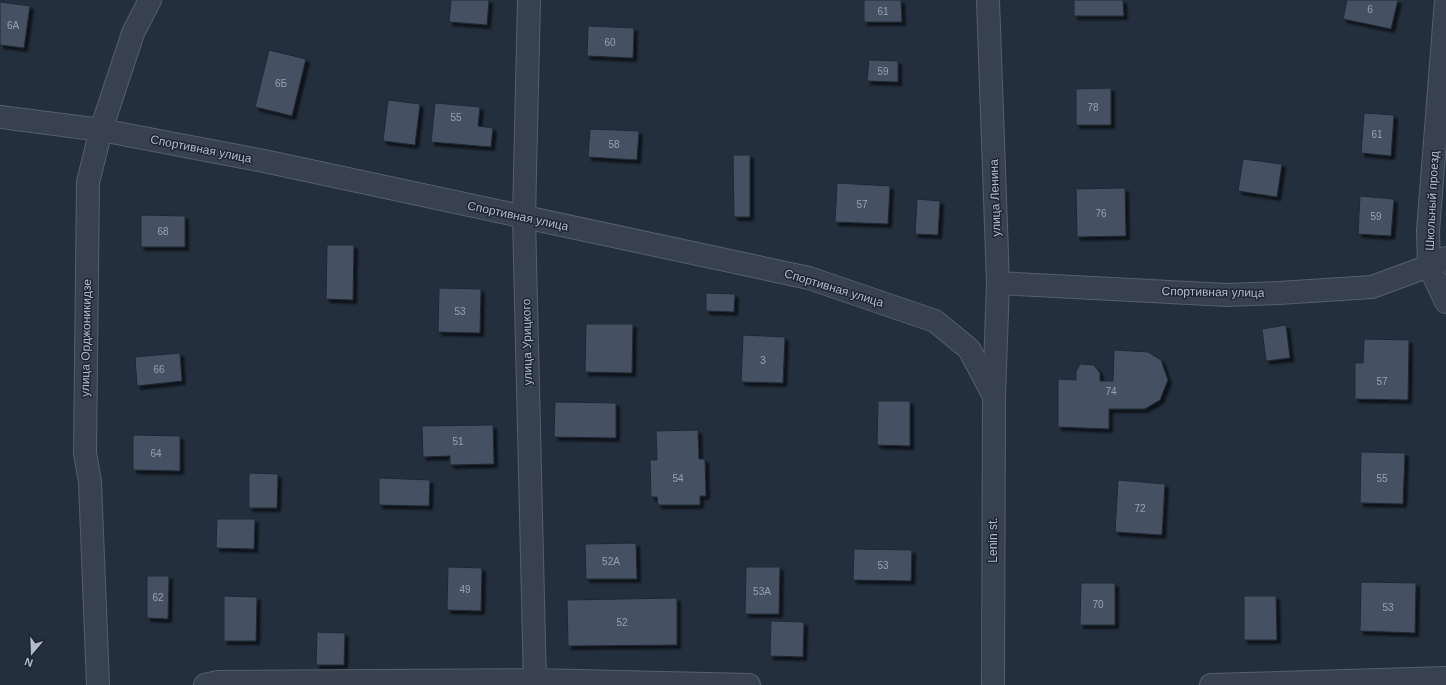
<svg xmlns="http://www.w3.org/2000/svg" width="1446" height="685" font-family="Helvetica,sans-serif">
  <style>
    .building { fill: #455162; stroke: #1f2835; filter: url(#shadow) }
    .lines { fill: none; stroke-linecap: round; stroke-linejoin: round }
    .minor-casing { stroke: #565f6c; stroke-width: 24 }
    .minor { stroke: #38414e; stroke-width: 22 }
    .labels { text-anchor: middle; dominant-baseline: central; stroke-width: 3; stroke-linejoin: round; paint-order: stroke }
    .number-label { font-size: 10px; fill: #98a1af }
    .street-label { font-size: 12px; fill: #b4bcc9; stroke: #1d2633 }
  </style>
  <defs>
    <filter id="shadow"><feDropShadow dx="3.5" dy="3.5" stdDeviation="1" flood-color="#0009"/></filter>
  </defs>
  <rect width="100%" height="100%" fill="#242f3e"/>
  <path class="building" d="M451,0H489L487,25L449,22Z
    M864,0H901L902,22H864Z
    M1074,0H1123L1124,16H1074Z
    M1347,0H1398L1391,29L1343,19Z
    M0,2L30,6L24,48L0,45Z
    M588,26L634,28L633,58L587,56Z
    M269,50L306,59L292,116L255,107Z
    M869,60L898,61V82L867,81Z
    M1111,88V125H1076V89Z
    M388,100L420,104L415,145L383,141Z
    M435,103L480,107L478,126L493,128L491,147L431,142Z
    M1364,113L1394,115L1391,156L1361,153Z
    M590,129L639,131L637,160L588,157Z
    M733,155H750V217H734Z
    M1243,159L1282,164L1277,197L1238,191Z
    M837,183L890,186L888,224L835,222Z
    M1125,188L1126,236L1077,237L1076,189Z
    M1360,196L1394,199L1391,236L1358,234Z
    M917,199L940,201L938,235L915,234Z
    M141,215L185,216V247H141Z
    M327,245H354L353,300L326,299Z
    M439,288L481,289L480,333L438,332Z
    M706,293L735,294L734,312L706,311Z
    M586,324H633L632,373L585,372Z
    M1286,325L1290,358L1266,361L1262,329Z
    M743,335L785,337L783,383L741,382Z
    M1364,339L1409,340L1408,400L1355,399V363H1363Z
    M1114,350L1148,352L1161,360L1168,380L1160,400L1145,409H1109V429L1058,427V379L1076,380V372L1080,364L1094,365L1100,373V381H1113Z
    M180,353L182,381L137,386L135,357Z
    M878,401H910V446L877,445Z
    M555,402L616,403V438L554,437Z
    M493,425L494,464L450,465V456L423,457L422,426Z
    M698,430L699,459H705L706,496H700V505H658L657,497H651L650,460H657L656,431Z
    M133,435L180,436V471L133,470Z
    M1361,452L1405,453L1403,504L1360,503Z
    M249,473L278,474L277,508H249Z
    M379,478L430,480L429,506L379,505Z
    M1118,480L1165,484L1162,535L1115,532Z
    M217,519H255L254,549L216,548Z
    M636,543L637,579H586L585,544Z
    M854,549L912,550L911,581L853,580Z
    M448,567L482,568L481,611L447,610Z
    M746,567H780L779,614H745Z
    M147,576H169L168,619L147,618Z
    M1361,582L1416,583L1415,633L1360,631Z
    M1081,583H1115V625H1080Z
    M224,596L257,597L256,641H224Z
    M1244,596H1276L1277,640H1244Z
    M677,598V645L568,646L567,600Z
    M771,621L804,622L803,657L770,656Z
    M317,632L345,633L344,665H316Z"/>
  <g class="lines">
    <g class="minor-casing">
      <path id="minor" d="M529,0L524,217L535,685
        M988,0L998,283L994,396L993,685
        M1446,0L1428,231L1429,266L1446,302
        M0,117L101,130L264,161L809,278L935,321L969,349L994,396
        M998,283L1227,295L1279,293L1372,287L1429,266L1446,258
        M98,685L90,482L85,453L88,182L101,130L133,33L150,0
        M205,685L218,682L535,680L749,685
        M1211,685L1446,678"/>
    </g>
    <use href="#minor" class="minor"/>
  </g>
  <g class="labels">
    <g class="number-label">
      <text x="1370" y="9">6</text>
      <text x="883" y="11">61</text>
      <text x="13" y="25">6А</text>
      <text x="610" y="42">60</text>
      <text x="883" y="71">59</text>
      <text x="281" y="83">6Б</text>
      <text x="1093" y="107">78</text>
      <text x="456" y="117">55</text>
      <text x="1377" y="134">61</text>
      <text x="614" y="144">58</text>
      <text x="862" y="204">57</text>
      <text x="1101" y="213">76</text>
      <text x="1376" y="216">59</text>
      <text x="163" y="231">68</text>
      <text x="460" y="311">53</text>
      <text x="763" y="360">3</text>
      <text x="159" y="369">66</text>
      <text x="1382" y="381">57</text>
      <text x="1111" y="391">74</text>
      <text x="458" y="441">51</text>
      <text x="156" y="453">64</text>
      <text x="678" y="478">54</text>
      <text x="1382" y="478">55</text>
      <text x="1140" y="508">72</text>
      <text x="611" y="561">52А</text>
      <text x="883" y="565">53</text>
      <text x="465" y="589">49</text>
      <text x="762" y="591">53А</text>
      <text x="158" y="597">62</text>
      <text x="1098" y="604">70</text>
      <text x="1388" y="607">53</text>
      <text x="622" y="622">52</text>
    </g>
    <g class="street-label">
      <text transform="translate(201 149) rotate(11)">Спортивная улица</text>
      <text transform="translate(995 198) rotate(-92)">улица Ленина</text>
      <text transform="translate(1432 201) rotate(-87)">Школьный проезд</text>
      <text transform="translate(518 216) rotate(12)">Спортивная улица</text>
      <text transform="translate(834 288) rotate(17)">Спортивная улица</text>
      <text transform="translate(1213 292) rotate(1)">Спортивная улица</text>
      <text transform="translate(86 338) rotate(-89)">улица Орджоникидзе</text>
      <text transform="translate(527 342) rotate(-91)">улица Урицкого</text>
      <text transform="translate(993 540) rotate(-90)">Lenin st.</text>
    </g>
  </g>
  <g transform="translate(32 653) rotate(199)" stroke="#1d2633" stroke-width="3" paint-order="stroke">
  <path d="M0-3L7 15L0 10L-7 15Z" fill="#b4bcc9"/>
  <text y="-6" font-size="11" font-weight="bold" text-anchor="middle" fill="#b4bcc9">N</text>
  </g>
</svg>
